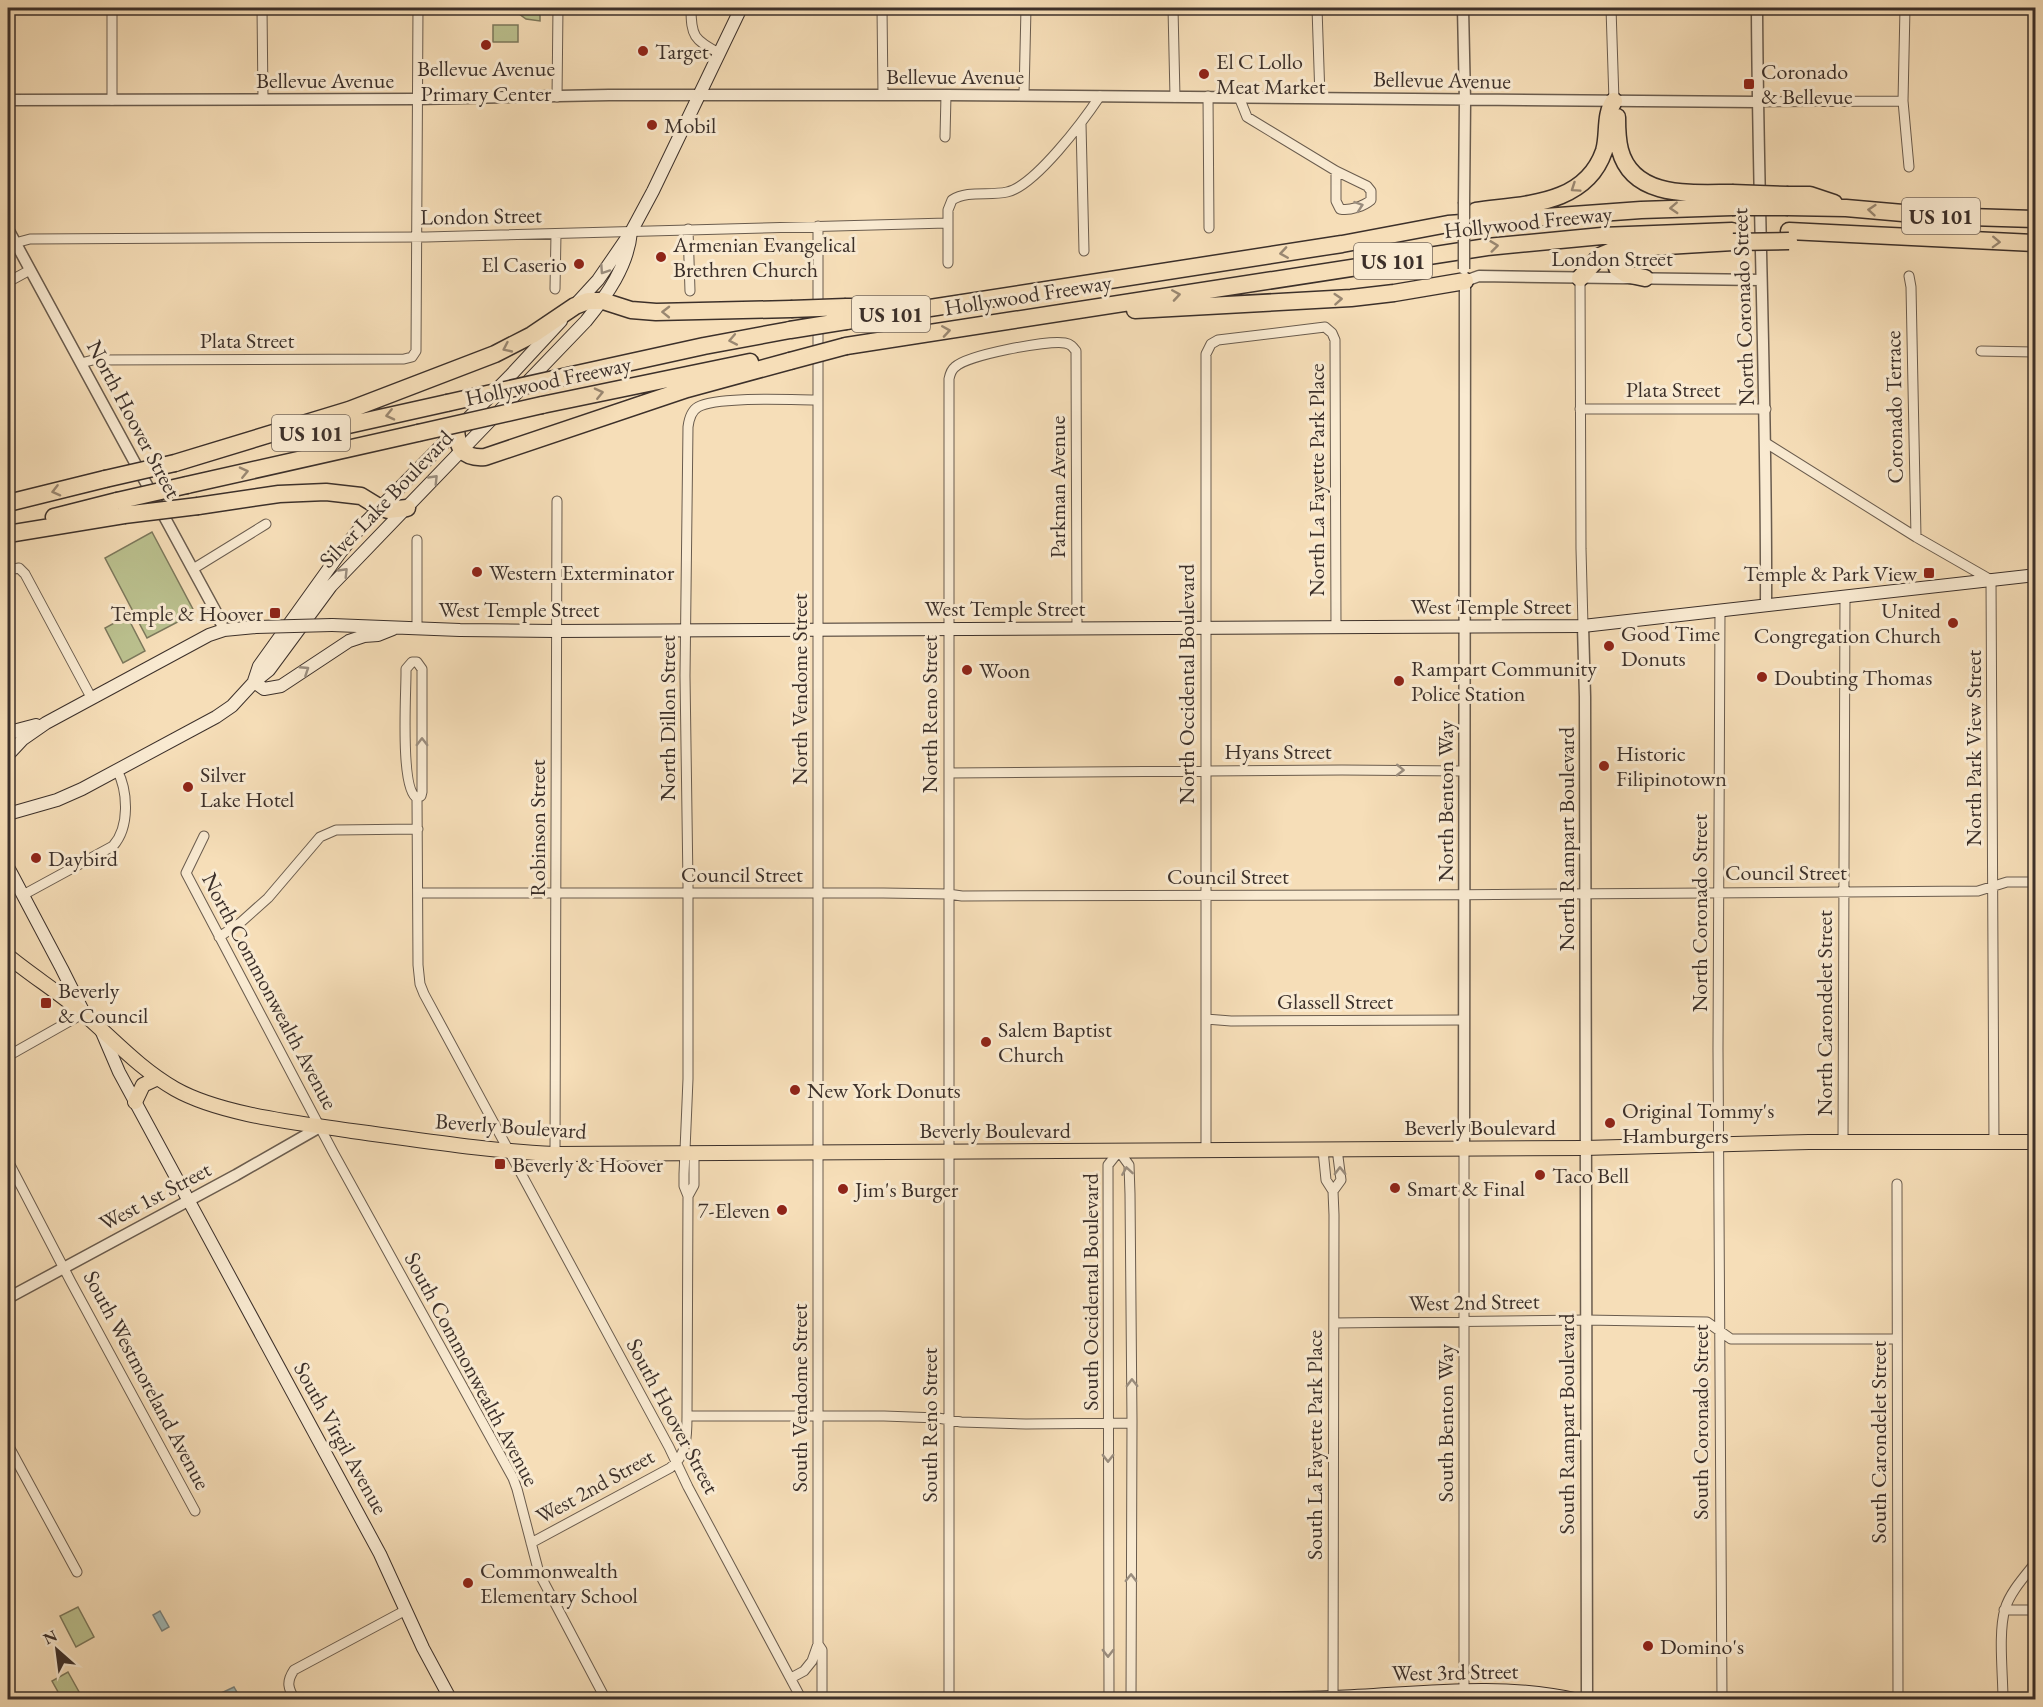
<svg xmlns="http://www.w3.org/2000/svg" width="2043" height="1707" font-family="'EB Garamond',serif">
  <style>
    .grass { fill: #bbc18f; stroke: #7c785c; stroke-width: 1.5 }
    .water { fill: #a0bab9; stroke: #788380; stroke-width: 1.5 }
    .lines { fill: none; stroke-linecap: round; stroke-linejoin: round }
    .minor-casing { stroke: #6a5c4e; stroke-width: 11 }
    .tertiary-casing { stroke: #6a5c4e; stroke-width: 13 }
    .secondary-casing { stroke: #3c302a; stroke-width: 14 }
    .primary-casing { stroke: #3c302a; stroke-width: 16 }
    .motorway-casing { stroke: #3c302a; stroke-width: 19 }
    .minor { stroke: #f9ead1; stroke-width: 9 }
    .tertiary { stroke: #f9ead1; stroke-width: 10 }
    .secondary { stroke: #f9ead1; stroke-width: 12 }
    .primary { stroke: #f6deb8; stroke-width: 14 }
    .motorway { stroke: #f6deb8; stroke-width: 16 }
    .tertiary-bridge-casing { stroke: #6a5c4e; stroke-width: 13; stroke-linecap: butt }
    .secondary-bridge-casing { stroke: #3c302a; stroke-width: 14; stroke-linecap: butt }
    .motorway-bridge-casing { stroke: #3c302a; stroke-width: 19; stroke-linecap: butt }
    .tertiary-bridge { stroke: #f9ead1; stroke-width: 10 }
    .secondary-bridge { stroke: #f9ead1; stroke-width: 12 }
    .motorway-bridge { stroke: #f6deb8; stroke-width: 16 }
    .oneway { stroke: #998771 }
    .oneway2 { stroke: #9a8d7e }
    .poi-dot { fill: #8f2418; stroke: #f9ead1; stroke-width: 2 }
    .labels { text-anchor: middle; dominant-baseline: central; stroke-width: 6; stroke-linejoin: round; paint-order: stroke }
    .shield { fill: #f9ead1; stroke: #75685c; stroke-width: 1.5 }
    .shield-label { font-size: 21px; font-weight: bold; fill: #3c302a }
    .poi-label { font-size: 22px; fill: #3c302a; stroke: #f9ead1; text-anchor: start }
    .street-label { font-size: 22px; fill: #3c302a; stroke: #f9ead1 }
  </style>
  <rect width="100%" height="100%" fill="#f6deb8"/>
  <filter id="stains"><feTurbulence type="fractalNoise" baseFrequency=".00333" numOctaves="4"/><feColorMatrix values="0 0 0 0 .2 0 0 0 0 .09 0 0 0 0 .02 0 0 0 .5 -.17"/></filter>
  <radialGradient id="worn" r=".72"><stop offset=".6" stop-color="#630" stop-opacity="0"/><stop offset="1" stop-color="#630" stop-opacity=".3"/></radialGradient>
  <path class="grass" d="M511,8H540V21L526,19Z
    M493,25H518V42H493Z
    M152,532L195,613L147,638L105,558Z
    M127,616L145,651L123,663L105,628Z
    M78,1607L94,1637L76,1647L60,1616Z
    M68,1672L83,1699H62L52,1681Z"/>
  <path class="water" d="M160,1611L169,1627L162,1631L153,1615Z
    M234,1687L238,1694L228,1699L205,1698L215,1693L217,1695Z"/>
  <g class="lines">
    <g class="minor-casing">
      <path id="minor" d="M112,8V100
        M262,8L263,99
        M691,8C691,36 694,40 719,53
        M882,8L883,95
        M1173,8L1175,97
        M1317,8L1320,98
        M1611,8L1614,101
        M1905,8L1903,101L1909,167
        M1024,95L1026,8
        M1208,96L1209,228
        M557,97L558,8
        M1239,97L1247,117L1336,171L1367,186L1371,191V200C1364,206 1350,211 1340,209L1336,201V171
        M1757,102L1903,101
        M1081,124L1084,251
        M945,137L946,95
        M818,226V1644L822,1650V1700
        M688,229L690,291
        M15,243L30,239L426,237L947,223
        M948,263V210L952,200C968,190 989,196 1007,192C1035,186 1084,120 1100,96
        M1909,276L1911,287L1916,537
        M1580,278L1581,549L1583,626
        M8,282L30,270
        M555,289L556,234
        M1981,351L2036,352
        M81,363L93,360L404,359L412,357L416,351L418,8
        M1580,409H1766
        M1766,443L1916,537L1991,580L1994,1143
        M193,569L266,524
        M8,570L19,568L25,574L92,699
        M1720,610L1718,1049L1722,1700
        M417,629V540
        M949,773L1342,770L1463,771
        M417,798L421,796L422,792V669L417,662H412L406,669V674C406,694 400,790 417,798L418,965L420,984L424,994L669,1447L688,1487L802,1700
        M204,836L186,873L333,1152L513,1478L517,1489L539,1573L606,1700
        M419,893H883L948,894L962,896C1301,897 1639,893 1978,891L2007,882H2036
        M23,895L113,846C130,827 128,791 117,770
        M219,937L240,923L268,898L320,837L336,830L418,829
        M1206,1019L1231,1021L1464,1020
        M8,1056L84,1013
        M1843,1142L1845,596
        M1464,1147V1700
        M1206,1150V354L1211,344L1218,340L1325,327L1332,333L1335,340L1336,627
        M1323,1150L1326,1180L1333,1191L1334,1215L1333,1700
        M555,1154L557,501
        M8,1161L71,1282L195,1511
        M1897,1184L1898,1700
        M1333,1191L1341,1180L1337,1149
        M688,1196L694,1185V1154
        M1334,1323L1585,1320L1707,1322L1731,1339H1897
        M687,1416H884L938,1418L961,1422L1026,1424L1132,1423
        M8,1445L77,1572
        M531,1543L670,1468C687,1456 687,1436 687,1416L688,1196L684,1186V1174L688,1079V884L685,676L688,427C689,419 691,411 698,407C717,396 793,400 818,400
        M2004,1610H2036
        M791,1678L804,1671L812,1661L818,1644
        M295,1700C288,1688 286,1682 294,1670L406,1610
        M949,1700V379C950,374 951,370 955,367C967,355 1047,340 1065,343C1071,344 1073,347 1076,351L1077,628
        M1109,1700L1108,1165L1119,1151L1129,1165L1130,1194L1132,1421L1131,1700
        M2003,1700C2003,1674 1998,1633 2005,1609C2010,1592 2025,1576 2036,1562"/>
    </g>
    <g class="tertiary-casing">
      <path id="tertiary" d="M1463,8L1465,101L1464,202
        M1757,8C1758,207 1767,406 1766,605
        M8,100L417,99L609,95H946L1757,102
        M8,229L216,612L224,630
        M1465,281L1479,276L1761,280
        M1583,626L1585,697L1587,1700
        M1464,1147L1465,278
        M8,1298L236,1175L320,1127"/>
    </g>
    <g class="secondary-casing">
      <path id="secondary" d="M576,304L598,280L631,232L653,191L741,8
        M332,625L460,630L556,631L1583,626L2036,575
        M254,681L259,666L340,553L360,528L510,376L561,321
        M254,682L264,689L281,686L349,641L364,636L378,635L393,629
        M8,735L17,730L36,725
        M8,755L23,739L46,723L209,635L224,630L256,627
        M8,814L57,800L82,789L216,717L232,706L254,682L269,670L331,586L586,321C607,295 628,266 631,232
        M8,867L62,969L84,1013
        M101,1030L119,1072L380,1554L423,1648L451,1700
        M1080,1700C1164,1698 1249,1700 1334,1697C1415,1694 1499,1681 1579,1700"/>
    </g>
    <g class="primary-casing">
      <path id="primary" d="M8,956C32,976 60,993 84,1014C114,1040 140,1069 175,1089C221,1115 299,1123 352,1131C420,1140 487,1151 555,1154L1584,1148L1809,1142H2036
        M135,1102L143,1085L158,1078"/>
    </g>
    <g class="motorway-casing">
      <path id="motorway" d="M1617,117C1617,128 1617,139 1620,150C1633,199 1692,193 1732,193
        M1788,195H1810L1834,203
        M1788,207L1846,208L1937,216L2036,219
        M1476,211C1523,204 1585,206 1604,151C1609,135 1604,115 1614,101
        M1789,231L2036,243
        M1627,248L1622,250L1616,258L1617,268L1626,274L1645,278
        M1580,278L1600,256L1617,249L1733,242
        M846,307H886
        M1135,310L1351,298L1394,293L1465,281
        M846,321L1342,244L1448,224L1641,210L1732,207
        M846,346L1487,247L1602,236L1732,231
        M572,375L704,346L790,330
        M542,405L750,362
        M456,429C457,448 464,459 485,457L687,389L790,361
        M299,436L447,403
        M175,463L349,410L495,354L532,335L575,306L588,301H603L631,310L656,312L791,309
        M187,485L418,433
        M8,503L105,479
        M198,506L279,494L326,492L361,496L379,507L388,510L407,508
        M54,517L117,501
        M8,534L124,515"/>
    </g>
    <use href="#minor" class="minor"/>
    <use href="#tertiary" class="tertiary"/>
    <use href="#secondary" class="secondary"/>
    <use href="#primary" class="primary"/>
    <use href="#motorway" class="motorway"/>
    <g class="tertiary-bridge-casing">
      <path id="tertiary-bridge" d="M1464,202V269"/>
    </g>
    <g class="secondary-bridge-casing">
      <path id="secondary-bridge" d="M256,627L332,625"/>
    </g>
    <g class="motorway-bridge-casing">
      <path id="motorway-bridge" d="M1732,193L1788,195
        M1732,207H1788
        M1733,242L1789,241
        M791,309L846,307
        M790,330L846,321
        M790,361L846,346
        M447,403L572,375
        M418,433L542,405
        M105,479L175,463
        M117,501L187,485
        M124,515L198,506"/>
    </g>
    <use href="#tertiary-bridge" class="tertiary-bridge"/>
    <use href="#secondary-bridge" class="secondary-bridge"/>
    <use href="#motorway-bridge" class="motorway-bridge"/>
  </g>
  <defs><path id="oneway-chevron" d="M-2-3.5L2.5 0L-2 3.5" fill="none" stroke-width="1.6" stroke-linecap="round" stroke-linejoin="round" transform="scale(1.5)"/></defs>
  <g class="oneway">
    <use href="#oneway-chevron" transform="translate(1575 188) rotate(146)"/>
    <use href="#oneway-chevron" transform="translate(1674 208) rotate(177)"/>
    <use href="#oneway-chevron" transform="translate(1872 210) rotate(-175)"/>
    <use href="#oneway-chevron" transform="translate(1996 242) rotate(2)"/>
    <use href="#oneway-chevron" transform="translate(1494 246) rotate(-7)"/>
    <use href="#oneway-chevron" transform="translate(1284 253) rotate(171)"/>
    <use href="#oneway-chevron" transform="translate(1176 295) rotate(-9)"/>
    <use href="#oneway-chevron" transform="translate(1338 299) rotate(-4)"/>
    <use href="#oneway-chevron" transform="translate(666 312) rotate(-179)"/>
    <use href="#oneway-chevron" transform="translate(946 331) rotate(-9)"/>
    <use href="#oneway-chevron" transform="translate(733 340) rotate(169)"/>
    <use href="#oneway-chevron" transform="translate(507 348) rotate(155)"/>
    <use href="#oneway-chevron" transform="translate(599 393) rotate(-13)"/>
    <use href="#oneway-chevron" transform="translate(390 415) rotate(167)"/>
    <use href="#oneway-chevron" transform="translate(244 472) rotate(-13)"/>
    <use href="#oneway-chevron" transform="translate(56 491) rotate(166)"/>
  </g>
  <g class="oneway2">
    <use href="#oneway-chevron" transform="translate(1359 206) rotate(-19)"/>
    <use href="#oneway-chevron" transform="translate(604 270) rotate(124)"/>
    <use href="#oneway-chevron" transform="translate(434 479) rotate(-46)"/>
    <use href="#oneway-chevron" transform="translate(344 572) rotate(-46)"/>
    <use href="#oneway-chevron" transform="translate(305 670) rotate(-33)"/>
    <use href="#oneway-chevron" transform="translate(422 742) rotate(-90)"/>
    <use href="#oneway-chevron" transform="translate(1400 770) rotate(1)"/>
    <use href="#oneway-chevron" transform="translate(1127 1171) rotate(-99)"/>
    <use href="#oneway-chevron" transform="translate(1340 1171) rotate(-91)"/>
    <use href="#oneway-chevron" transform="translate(1132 1383) rotate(-91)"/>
    <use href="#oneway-chevron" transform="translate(1108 1458) rotate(90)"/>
    <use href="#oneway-chevron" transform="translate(1131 1578) rotate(-89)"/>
    <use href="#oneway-chevron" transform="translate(1108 1653) rotate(90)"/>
  </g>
  <g class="poi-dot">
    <circle cx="486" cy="45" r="6"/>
    <circle cx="643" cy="51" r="6"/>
    <circle cx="1204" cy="74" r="6"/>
    <rect x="1743" y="78" width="12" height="12" rx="3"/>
    <circle cx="652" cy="125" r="6"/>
    <circle cx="661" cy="257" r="6"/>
    <circle cx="579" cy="264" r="6"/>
    <circle cx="477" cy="572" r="6"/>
    <rect x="1923" y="567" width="12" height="12" rx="3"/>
    <rect x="269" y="607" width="12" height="12" rx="3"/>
    <circle cx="1953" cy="623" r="6"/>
    <circle cx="1609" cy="646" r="6"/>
    <circle cx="967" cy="670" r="6"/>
    <circle cx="1762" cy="677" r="6"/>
    <circle cx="1399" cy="681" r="6"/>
    <circle cx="1604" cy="766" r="6"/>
    <circle cx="188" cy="787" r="6"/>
    <circle cx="36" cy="858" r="6"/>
    <rect x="40" y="997" width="12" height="12" rx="3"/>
    <circle cx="986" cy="1042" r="6"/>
    <circle cx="795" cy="1090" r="6"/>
    <circle cx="1610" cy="1123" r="6"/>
    <rect x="494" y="1158" width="12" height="12" rx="3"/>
    <circle cx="1540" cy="1175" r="6"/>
    <circle cx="1395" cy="1188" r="6"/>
    <circle cx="843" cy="1189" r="6"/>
    <circle cx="782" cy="1210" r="6"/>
    <circle cx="468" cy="1583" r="6"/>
    <circle cx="1648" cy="1646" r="6"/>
  </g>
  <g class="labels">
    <g class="shield">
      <rect x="1902" y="198" width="78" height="36" rx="4.5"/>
      <rect x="1354" y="243" width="78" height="36" rx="4.5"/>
      <rect x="852" y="296" width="78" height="36" rx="4.5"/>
      <rect x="272" y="415" width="78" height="36" rx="4.5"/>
    </g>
    <g class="shield-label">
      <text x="1941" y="216">US 101</text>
      <text x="1393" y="261">US 101</text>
      <text x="891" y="314">US 101</text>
      <text x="311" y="433">US 101</text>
    </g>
    <g class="poi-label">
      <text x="655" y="51">Target</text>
      <text x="1216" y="61">El C Lollo<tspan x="1216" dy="25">Meat Market</tspan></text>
      <text x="486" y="68" text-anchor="middle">Bellevue Avenue<tspan x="486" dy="25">Primary Center</tspan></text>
      <text x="1761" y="71">Coronado<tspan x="1761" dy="25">&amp; Bellevue</tspan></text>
      <text x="664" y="125">Mobil</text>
      <text x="673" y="244">Armenian Evangelical<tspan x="673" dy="25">Brethren Church</tspan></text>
      <text x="567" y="264" text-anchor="end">El Caserio</text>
      <text x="489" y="572">Western Exterminator</text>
      <text x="1917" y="573" text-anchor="end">Temple &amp; Park View</text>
      <text x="1941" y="610" text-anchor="end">United<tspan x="1941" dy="25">Congregation Church</tspan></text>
      <text x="263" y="613" text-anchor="end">Temple &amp; Hoover</text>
      <text x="1621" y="633">Good Time<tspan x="1621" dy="25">Donuts</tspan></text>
      <text x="1411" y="668">Rampart Community<tspan x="1411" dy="25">Police Station</tspan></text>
      <text x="979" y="670">Woon</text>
      <text x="1774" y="677">Doubting Thomas</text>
      <text x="1616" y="753">Historic<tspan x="1616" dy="25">Filipinotown</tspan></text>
      <text x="200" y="774">Silver<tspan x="200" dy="25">Lake Hotel</tspan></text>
      <text x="48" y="858">Daybird</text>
      <text x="58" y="990">Beverly<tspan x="58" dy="25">&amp; Council</tspan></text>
      <text x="998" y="1029">Salem Baptist<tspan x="998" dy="25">Church</tspan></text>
      <text x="807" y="1090">New York Donuts</text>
      <text x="1622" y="1110">Original Tommy's<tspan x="1622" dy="25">Hamburgers</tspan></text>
      <text x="512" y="1164">Beverly &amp; Hoover</text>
      <text x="1552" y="1175">Taco Bell</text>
      <text x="1407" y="1188">Smart &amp; Final</text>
      <text x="855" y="1189">Jim's Burger</text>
      <text x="770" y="1210" text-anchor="end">7-Eleven</text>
      <text x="480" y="1570">Commonwealth<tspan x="480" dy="25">Elementary School</tspan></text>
      <text x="1660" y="1646">Domino's</text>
    </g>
    <g class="street-label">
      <text x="955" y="76">Bellevue Avenue</text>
      <text x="325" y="80">Bellevue Avenue</text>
      <text transform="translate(1442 80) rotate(1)">Bellevue Avenue</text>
      <text transform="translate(481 216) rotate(-1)">London Street</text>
      <text transform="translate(1528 222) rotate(-6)">Hollywood Freeway</text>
      <text x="1612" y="258">London Street</text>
      <text transform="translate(1028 295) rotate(-9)">Hollywood Freeway</text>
      <text transform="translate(1743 307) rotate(-92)">North Coronado Street</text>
      <text x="247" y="340">Plata Street</text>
      <text transform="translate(548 381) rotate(-12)">Hollywood Freeway</text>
      <text x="1673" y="389">Plata Street</text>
      <text transform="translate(1894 407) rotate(-91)">Coronado Terrace</text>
      <text transform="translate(134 419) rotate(62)">North Hoover Street</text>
      <text transform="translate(1316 480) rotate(-90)">North La Fayette Park Place</text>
      <text transform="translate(1057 487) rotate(-90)">Parkman Avenue</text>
      <text transform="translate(386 499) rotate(-46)">Silver Lake Boulevard</text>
      <text x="1491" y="606">West Temple Street</text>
      <text x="1005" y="608">West Temple Street</text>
      <text x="519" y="609">West Temple Street</text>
      <text transform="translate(1186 684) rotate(-90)">North Occidental Boulevard</text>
      <text transform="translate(799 689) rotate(-90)">North Vendome Street</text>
      <text transform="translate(929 714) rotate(-90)">North Reno Street</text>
      <text transform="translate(667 718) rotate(-90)">North Dillon Street</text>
      <text transform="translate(1973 748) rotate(-90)">North Park View Street</text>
      <text x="1278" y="751">Hyans Street</text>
      <text transform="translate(1445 801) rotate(-90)">North Benton Way</text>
      <text transform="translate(537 828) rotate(-90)">Robinson Street</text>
      <text transform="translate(1566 839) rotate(-90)">North Rampart Boulevard</text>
      <text x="1786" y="872">Council Street</text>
      <text x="742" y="874">Council Street</text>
      <text x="1228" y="876">Council Street</text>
      <text transform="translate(1699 913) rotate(-90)">North Coronado Street</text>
      <text transform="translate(270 991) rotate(62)">North Commonwealth Avenue</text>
      <text x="1335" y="1001">Glassell Street</text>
      <text transform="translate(1824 1013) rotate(-90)">North Carondelet Street</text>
      <text transform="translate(511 1126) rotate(4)">Beverly Boulevard</text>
      <text x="1480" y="1127">Beverly Boulevard</text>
      <text x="995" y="1130">Beverly Boulevard</text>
      <text transform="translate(155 1196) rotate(-28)">West 1st Street</text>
      <text transform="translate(1090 1292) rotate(-90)">South Occidental Boulevard</text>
      <text transform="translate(1474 1302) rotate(-1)">West 2nd Street</text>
      <text transform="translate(472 1369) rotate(62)">South Commonwealth Avenue</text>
      <text transform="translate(147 1380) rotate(62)">South Westmoreland Avenue</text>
      <text transform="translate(799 1398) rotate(-90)">South Vendome Street</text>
      <text transform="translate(673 1416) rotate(62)">South Hoover Street</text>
      <text transform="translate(1700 1422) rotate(-90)">South Coronado Street</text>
      <text transform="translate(1445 1423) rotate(-90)">South Benton Way</text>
      <text transform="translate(1566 1424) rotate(-90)">South Rampart Boulevard</text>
      <text transform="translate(929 1425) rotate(-90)">South Reno Street</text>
      <text transform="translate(341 1438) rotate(61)">South Virgil Avenue</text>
      <text transform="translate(1878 1442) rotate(-90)">South Carondelet Street</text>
      <text transform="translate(1314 1445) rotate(-90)">South La Fayette Park Place</text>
      <text transform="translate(595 1486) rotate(-29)">West 2nd Street</text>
      <text transform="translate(1455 1672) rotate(-1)">West 3rd Street</text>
    </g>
  </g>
  <rect width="2043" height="1707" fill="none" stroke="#f6deb8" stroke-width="30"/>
  <rect x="9" y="9" width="2025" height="1689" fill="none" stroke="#3c302a" stroke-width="3"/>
  <rect x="15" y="15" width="2013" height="1677" fill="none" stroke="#3c302a" stroke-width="1.5"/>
  <g transform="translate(57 1650) rotate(332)" stroke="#f9ead1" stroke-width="4.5" paint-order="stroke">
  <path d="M0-4.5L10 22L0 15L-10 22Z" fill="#3c302a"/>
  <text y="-9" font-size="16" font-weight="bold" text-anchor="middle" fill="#3c302a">N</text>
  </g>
  <rect width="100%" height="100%" filter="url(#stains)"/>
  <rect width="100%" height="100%" fill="url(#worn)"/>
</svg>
